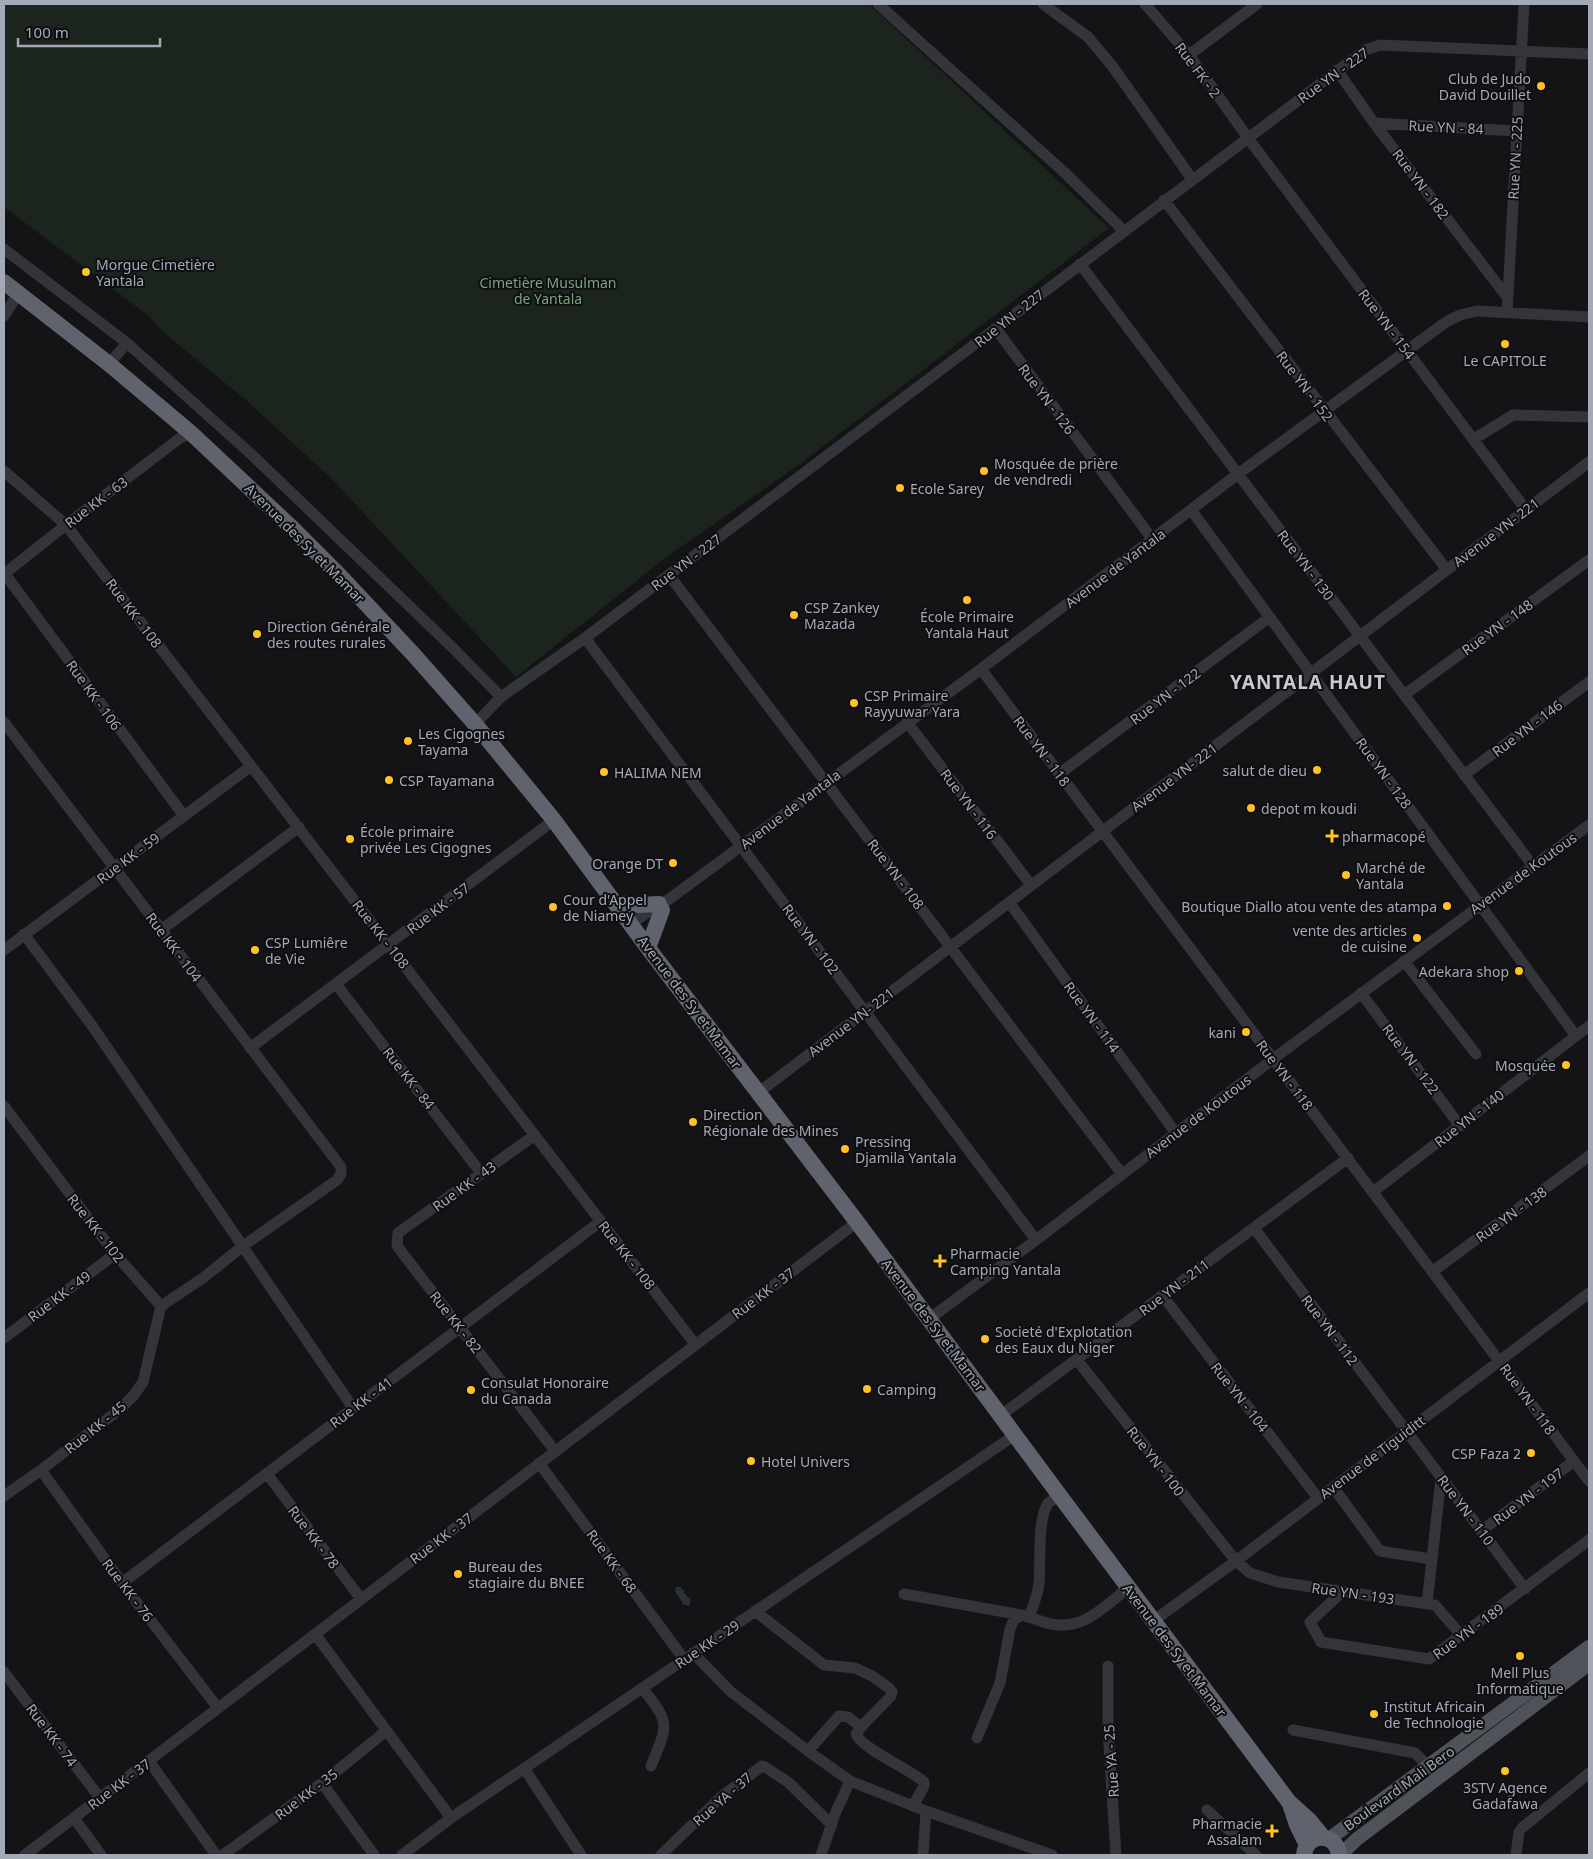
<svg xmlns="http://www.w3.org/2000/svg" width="1593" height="1859" font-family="'Noto Sans',sans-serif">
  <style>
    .green { fill: #1b241d }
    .water { fill: #29323b }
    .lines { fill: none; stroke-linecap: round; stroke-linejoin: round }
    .minor { stroke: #34353b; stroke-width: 11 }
    .major { stroke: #50525a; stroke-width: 14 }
    .highway { stroke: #60636d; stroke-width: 16 }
    .poi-dot { fill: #ffc423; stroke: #0f0f11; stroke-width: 2 }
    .labels { text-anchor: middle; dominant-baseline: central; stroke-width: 4; stroke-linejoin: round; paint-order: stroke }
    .street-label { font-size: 14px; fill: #a4a9b8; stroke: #0f0f11 }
    .poi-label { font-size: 14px; fill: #a4a9b8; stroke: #0f0f11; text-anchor: start }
    .park-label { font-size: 14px; fill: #79a47f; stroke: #0f0f11 }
    .district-label { font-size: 19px; font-weight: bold; letter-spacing: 1px; fill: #c6c8d3; stroke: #0f0f11 }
  </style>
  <rect width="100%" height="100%" fill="#141416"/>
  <path class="green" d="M4,4H869L1109,228L800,464L664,559L516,677L332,479L247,401L163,332L149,316L4,207Z"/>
  <path class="water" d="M676,1587H680L684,1591V1593L691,1600L689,1606L683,1604L679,1597L675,1592Z"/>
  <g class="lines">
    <path class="minor" d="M878,4L1065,173L1124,231
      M1043,4L1088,37L1113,67L1192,179
      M1145,4L1189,55L1248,138L1526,510
      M1189,55L1257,4
      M1337,70L1374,123L1507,297
      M1374,123L1517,131
      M1164,200L1447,570
      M4,249L127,343L251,454L454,649L501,697
      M1080,264L1533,866
      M1507,313L1524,4
      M4,316L19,292
      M996,329L1153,540
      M109,364L127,343
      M1474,439L1513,415L1589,417
      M4,471L66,525L695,1344
      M1192,511L1576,1036
      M4,574L66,525L180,438L191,433
      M5,574L184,816
      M669,575L1122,1174
      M585,638L1036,1240
      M981,669L1589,1481
      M1404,695L1589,560
      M4,722L341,1167V1174L337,1180L243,1246L203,1278L161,1306L115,1254L4,1106
      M907,722L1031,885
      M475,724L501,697L585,638L1365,50L1380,45L1589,54
      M1059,774L1270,617
      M1464,775L1589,682
      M1009,902L1175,1132
      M631,924L659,904L668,900L981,669L1238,474L1446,322L1460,315L1477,311L1589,317
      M161,930L299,827
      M24,934L93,1027L353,1408
      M4,950L251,766
      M1404,961L1476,1054
      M336,984L481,1173
      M1361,993L1460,1126
      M250,1048L546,826L553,819
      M758,1093L1589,462
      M535,1135L398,1233L397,1246L555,1451
      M1373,1192L1589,1026
      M1254,1228L1525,1589
      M1432,1272L1589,1156
      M1162,1295L1318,1498
      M929,1319L1036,1240L1273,1059L1589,825
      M4,1338L115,1254
      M1077,1360L1236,1561L1250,1573L1278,1582L1435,1605L1462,1636
      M1000,1416L1348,1158
      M539,1463L684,1659
      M41,1470L122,1583L218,1708
      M268,1475L361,1599
      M1333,1487L1380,1551L1431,1559
      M4,1496L41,1470L119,1410L134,1395L143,1382L161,1306
      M1481,1531L1574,1461
      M122,1583L601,1221
      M1343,1591L1310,1622L1321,1642L1429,1659L1589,1540
      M904,1594L1021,1615
      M1427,1604L1441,1478
      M755,1611L824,1665L855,1668L872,1676L889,1688L892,1692L891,1696L861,1727L856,1734C862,1749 910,1769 924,1782V1786L913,1806
      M1029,1617C1033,1606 1038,1595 1039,1583C1041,1562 1037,1524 1047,1505C1050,1500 1055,1499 1060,1496
      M1153,1621L1236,1561L1589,1293
      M315,1634L451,1818
      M693,1653L730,1691L808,1751L850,1781L926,1811L1052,1855
      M1108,1666V1729L1116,1855
      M4,1672L100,1798
      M642,1688C671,1724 668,1724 651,1766
      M1293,1730L1415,1753L1433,1771
      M977,1738L1000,1683L1010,1629L1014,1620L1021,1615C1031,1617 1041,1622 1051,1624C1085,1630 1103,1607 1128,1588
      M808,1751L839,1716L848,1717L861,1727
      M149,1761L216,1855
      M524,1768L581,1855
      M322,1783L374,1855
      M1207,1810L1256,1855
      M74,1818L101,1855
      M25,1855L857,1222
      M223,1855L322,1783L386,1731
      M402,1855L451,1818L1015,1435
      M661,1855L721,1797L762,1766L765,1767L788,1782L832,1825
      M821,1855L835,1814L850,1781
      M923,1855L926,1811
      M1516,1855L1519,1832L1522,1828L1589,1773"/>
    <path class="major" d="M1329,1839L1589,1647
      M1340,1855L1357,1839L1589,1664"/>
    <path class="highway" d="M4,282L109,364L191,433L290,526L340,576L414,655L475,724L553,819L648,948L857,1222L1060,1496L1289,1802L1310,1821L1323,1837
      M616,903L639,905L659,904
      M648,948L662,910
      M1290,1804L1297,1825L1307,1845
      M1304,1855C1306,1832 1337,1832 1339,1855"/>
  </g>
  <g class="poi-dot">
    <circle cx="1541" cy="86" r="5"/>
    <circle cx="86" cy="272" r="5"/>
    <circle cx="1505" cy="344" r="5"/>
    <circle cx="984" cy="471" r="5"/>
    <circle cx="900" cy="488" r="5"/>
    <circle cx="967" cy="600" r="5"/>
    <circle cx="794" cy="615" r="5"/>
    <circle cx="257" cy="634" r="5"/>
    <circle cx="854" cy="703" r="5"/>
    <circle cx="408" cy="741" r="5"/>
    <circle cx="1317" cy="770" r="5"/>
    <circle cx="604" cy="772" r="5"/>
    <circle cx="389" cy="780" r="5"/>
    <circle cx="1251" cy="808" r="5"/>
    <path d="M1329.5 828.5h5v5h5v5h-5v5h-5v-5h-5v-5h5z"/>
    <circle cx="350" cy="839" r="5"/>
    <circle cx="673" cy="863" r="5"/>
    <circle cx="1346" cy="875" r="5"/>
    <circle cx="1447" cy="906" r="5"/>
    <circle cx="553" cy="907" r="5"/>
    <circle cx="1417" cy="938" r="5"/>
    <circle cx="255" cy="950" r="5"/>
    <circle cx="1519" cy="971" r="5"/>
    <circle cx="1246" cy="1032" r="5"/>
    <circle cx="1566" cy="1065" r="5"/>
    <circle cx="693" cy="1122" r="5"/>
    <circle cx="845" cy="1149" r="5"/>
    <path d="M937.5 1253.5h5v5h5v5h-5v5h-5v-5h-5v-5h5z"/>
    <circle cx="985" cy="1339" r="5"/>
    <circle cx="867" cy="1389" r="5"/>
    <circle cx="471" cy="1390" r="5"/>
    <circle cx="1531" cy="1453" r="5"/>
    <circle cx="751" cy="1461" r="5"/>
    <circle cx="458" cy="1574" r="5"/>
    <circle cx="1520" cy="1656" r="5"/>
    <circle cx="1374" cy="1714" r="5"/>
    <circle cx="1505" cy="1771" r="5"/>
    <path d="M1269.5 1823.5h5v5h5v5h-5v5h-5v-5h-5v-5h5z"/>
  </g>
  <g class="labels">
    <g class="street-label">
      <text transform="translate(1198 70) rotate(53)">Rue FK - 2</text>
      <text transform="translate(1333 75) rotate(-36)">Rue YN - 227</text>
      <text transform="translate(1446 127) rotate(3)">Rue YN - 84</text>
      <text transform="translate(1515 158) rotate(-87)">Rue YN - 225</text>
      <text transform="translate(1421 184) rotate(53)">Rue YN - 182</text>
      <text transform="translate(1009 318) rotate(-38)">Rue YN - 227</text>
      <text transform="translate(1387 324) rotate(53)">Rue YN - 154</text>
      <text transform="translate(1305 386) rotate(53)">Rue YN - 152</text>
      <text transform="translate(1047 399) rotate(53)">Rue YN - 126</text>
      <text transform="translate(96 502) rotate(-37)">Rue KK - 63</text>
      <text transform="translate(1496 532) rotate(-37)">Avenue YN- 221</text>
      <text transform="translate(305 543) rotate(45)">Avenue des Sy et Mamar</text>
      <text transform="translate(686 562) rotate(-37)">Rue YN - 227</text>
      <text transform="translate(1306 565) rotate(53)">Rue YN - 130</text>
      <text transform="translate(1115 568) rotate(-37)">Avenue de Yantala</text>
      <text transform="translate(134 613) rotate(53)">Rue KK - 108</text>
      <text transform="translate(1497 627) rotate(-36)">Rue YN - 148</text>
      <text transform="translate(94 695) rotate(54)">Rue KK - 106</text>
      <text transform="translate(1165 696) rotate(-37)">Rue YN - 122</text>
      <text transform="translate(1527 728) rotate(-37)">Rue YN - 146</text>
      <text transform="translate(1042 751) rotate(53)">Rue YN - 118</text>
      <text transform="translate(1384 773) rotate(54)">Rue YN - 128</text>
      <text transform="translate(1174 777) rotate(-37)">Avenue YN- 221</text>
      <text transform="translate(969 804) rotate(53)">Rue YN - 116</text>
      <text transform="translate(790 809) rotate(-37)">Avenue de Yantala</text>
      <text transform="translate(128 858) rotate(-37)">Rue KK - 59</text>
      <text transform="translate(1523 873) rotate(-36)">Avenue de Koutous</text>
      <text transform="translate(896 874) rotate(53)">Rue YN - 108</text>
      <text transform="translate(438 908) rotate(-37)">Rue KK - 57</text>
      <text transform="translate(381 934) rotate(52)">Rue KK - 108</text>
      <text transform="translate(811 939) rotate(53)">Rue YN - 102</text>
      <text transform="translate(174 947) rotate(53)">Rue KK - 104</text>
      <text transform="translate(690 1002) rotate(53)">Avenue des Sy et Mamar</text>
      <text transform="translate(1092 1017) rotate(54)">Rue YN - 114</text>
      <text transform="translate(851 1022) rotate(-37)">Avenue YN- 221</text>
      <text transform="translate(1411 1059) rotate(53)">Rue YN - 122</text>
      <text transform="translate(1285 1075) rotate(53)">Rue YN - 118</text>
      <text transform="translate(409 1078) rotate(52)">Rue KK - 84</text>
      <text transform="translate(1198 1116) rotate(-37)">Avenue de Koutous</text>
      <text transform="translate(1469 1118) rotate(-38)">Rue YN - 140</text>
      <text transform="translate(464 1186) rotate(-36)">Rue KK - 43</text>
      <text transform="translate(1511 1214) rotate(-36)">Rue YN - 138</text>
      <text transform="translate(96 1228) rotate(52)">Rue KK - 102</text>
      <text transform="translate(627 1255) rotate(52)">Rue KK - 108</text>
      <text transform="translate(1174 1287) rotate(-37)">Rue YN - 211</text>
      <text transform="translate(763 1293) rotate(-37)">Rue KK - 37</text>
      <text transform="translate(59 1296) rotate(-37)">Rue KK - 49</text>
      <text transform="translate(456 1322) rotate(52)">Rue KK - 82</text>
      <text transform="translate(934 1325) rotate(53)">Avenue des Sy et Mamar</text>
      <text transform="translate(1330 1330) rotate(53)">Rue YN - 112</text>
      <text transform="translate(1240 1397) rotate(52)">Rue YN - 104</text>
      <text transform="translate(1528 1399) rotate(54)">Rue YN - 118</text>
      <text transform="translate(361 1402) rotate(-37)">Rue KK - 41</text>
      <text transform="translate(95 1427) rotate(-39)">Rue KK - 45</text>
      <text transform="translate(1372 1457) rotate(-37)">Avenue de Tiguiditt</text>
      <text transform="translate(1156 1461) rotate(52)">Rue YN - 100</text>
      <text transform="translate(1528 1496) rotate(-37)">Rue YN - 197</text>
      <text transform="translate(1466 1510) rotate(53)">Rue YN - 110</text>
      <text transform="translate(314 1537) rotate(53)">Rue KK - 78</text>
      <text transform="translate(441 1538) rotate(-37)">Rue KK - 37</text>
      <text transform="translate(612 1561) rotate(54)">Rue KK - 68</text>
      <text transform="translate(128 1590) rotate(53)">Rue KK - 76</text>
      <text transform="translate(1353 1593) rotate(8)">Rue YN - 193</text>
      <text transform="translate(1468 1631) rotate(-36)">Rue YN - 189</text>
      <text transform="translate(707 1644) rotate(-34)">Rue KK - 29</text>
      <text transform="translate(1175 1650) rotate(53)">Avenue des Sy et Mamar</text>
      <text transform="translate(52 1735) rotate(53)">Rue KK - 74</text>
      <text transform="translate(1111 1761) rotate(-94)">Rue YA - 25</text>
      <text transform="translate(119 1784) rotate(-37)">Rue KK - 37</text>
      <text transform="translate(1399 1788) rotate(-36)">Boulevard Mali Bero</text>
      <text transform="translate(306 1794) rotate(-37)">Rue KK - 35</text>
      <text transform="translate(722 1799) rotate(-41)">Rue YA - 37</text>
    </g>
    <g class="poi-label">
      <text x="1531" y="78" text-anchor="end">Club de Judo<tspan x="1531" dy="16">David Douillet</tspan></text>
      <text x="96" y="264">Morgue Cimetière<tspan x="96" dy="16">Yantala</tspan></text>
      <text x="1505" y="360" text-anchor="middle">Le CAPITOLE</text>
      <text x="994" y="463">Mosquée de prière<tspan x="994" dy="16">de vendredi</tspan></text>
      <text x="910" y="488">Ecole Sarey</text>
      <text x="804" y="607">CSP Zankey<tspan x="804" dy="16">Mazada</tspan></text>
      <text x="967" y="616" text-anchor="middle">École Primaire<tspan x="967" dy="16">Yantala Haut</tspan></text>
      <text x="267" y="626">Direction Générale<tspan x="267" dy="16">des routes rurales</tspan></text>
      <text x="864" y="695">CSP Primaire<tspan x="864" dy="16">Rayyuwar Yara</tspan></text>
      <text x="418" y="733">Les Cigognes<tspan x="418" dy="16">Tayama</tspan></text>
      <text x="1307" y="770" text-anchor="end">salut de dieu</text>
      <text x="614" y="772">HALIMA NEM</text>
      <text x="399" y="780">CSP Tayamana</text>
      <text x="1261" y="808">depot m koudi</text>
      <text x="360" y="831">École primaire<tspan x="360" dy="16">privée Les Cigognes</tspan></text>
      <text x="1342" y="836">pharmacopé</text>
      <text x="663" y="863" text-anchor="end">Orange DT</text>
      <text x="1356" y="867">Marché de<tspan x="1356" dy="16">Yantala</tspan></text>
      <text x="563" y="899">Cour d'Appel<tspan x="563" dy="16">de Niamey</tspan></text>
      <text x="1437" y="906" text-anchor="end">Boutique Diallo atou vente des atampa</text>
      <text x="1407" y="930" text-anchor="end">vente des articles<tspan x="1407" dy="16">de cuisine</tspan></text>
      <text x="265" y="942">CSP Lumiêre<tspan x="265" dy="16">de Vie</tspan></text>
      <text x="1509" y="971" text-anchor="end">Adekara shop</text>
      <text x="1236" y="1032" text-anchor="end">kani</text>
      <text x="1556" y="1065" text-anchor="end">Mosquée</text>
      <text x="703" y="1114">Direction<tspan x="703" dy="16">Régionale des Mines</tspan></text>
      <text x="855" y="1141">Pressing<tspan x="855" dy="16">Djamila Yantala</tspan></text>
      <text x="950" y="1253">Pharmacie<tspan x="950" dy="16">Camping Yantala</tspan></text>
      <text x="995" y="1331">Societé d'Explotation<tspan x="995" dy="16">des Eaux du Niger</tspan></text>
      <text x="481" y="1382">Consulat Honoraire<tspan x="481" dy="16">du Canada</tspan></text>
      <text x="877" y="1389">Camping</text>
      <text x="1521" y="1453" text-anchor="end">CSP Faza 2</text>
      <text x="761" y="1461">Hotel Univers</text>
      <text x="468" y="1566">Bureau des<tspan x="468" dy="16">stagiaire du BNEE</tspan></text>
      <text x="1520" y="1672" text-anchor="middle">Mell Plus<tspan x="1520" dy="16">Informatique</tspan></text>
      <text x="1384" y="1706">Institut Africain<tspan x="1384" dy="16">de Technologie</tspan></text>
      <text x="1505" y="1787" text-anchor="middle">3STV Agence<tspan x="1505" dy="16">Gadafawa</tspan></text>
      <text x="1262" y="1823" text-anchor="end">Pharmacie<tspan x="1262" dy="16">Assalam</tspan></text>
    </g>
    <g class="park-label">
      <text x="548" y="282">Cimetière Musulman<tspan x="548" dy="16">de Yantala</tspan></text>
    </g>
    <g class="district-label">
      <text x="1308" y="682">YANTALA HAUT</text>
    </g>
  </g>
  <rect width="1593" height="1859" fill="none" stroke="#a4a9b8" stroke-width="10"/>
  <path d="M18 38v8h142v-8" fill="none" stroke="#a4a9b8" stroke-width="2.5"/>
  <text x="25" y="38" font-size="15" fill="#a4a9b8" stroke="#0f0f11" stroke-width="4" paint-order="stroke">100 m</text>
</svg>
